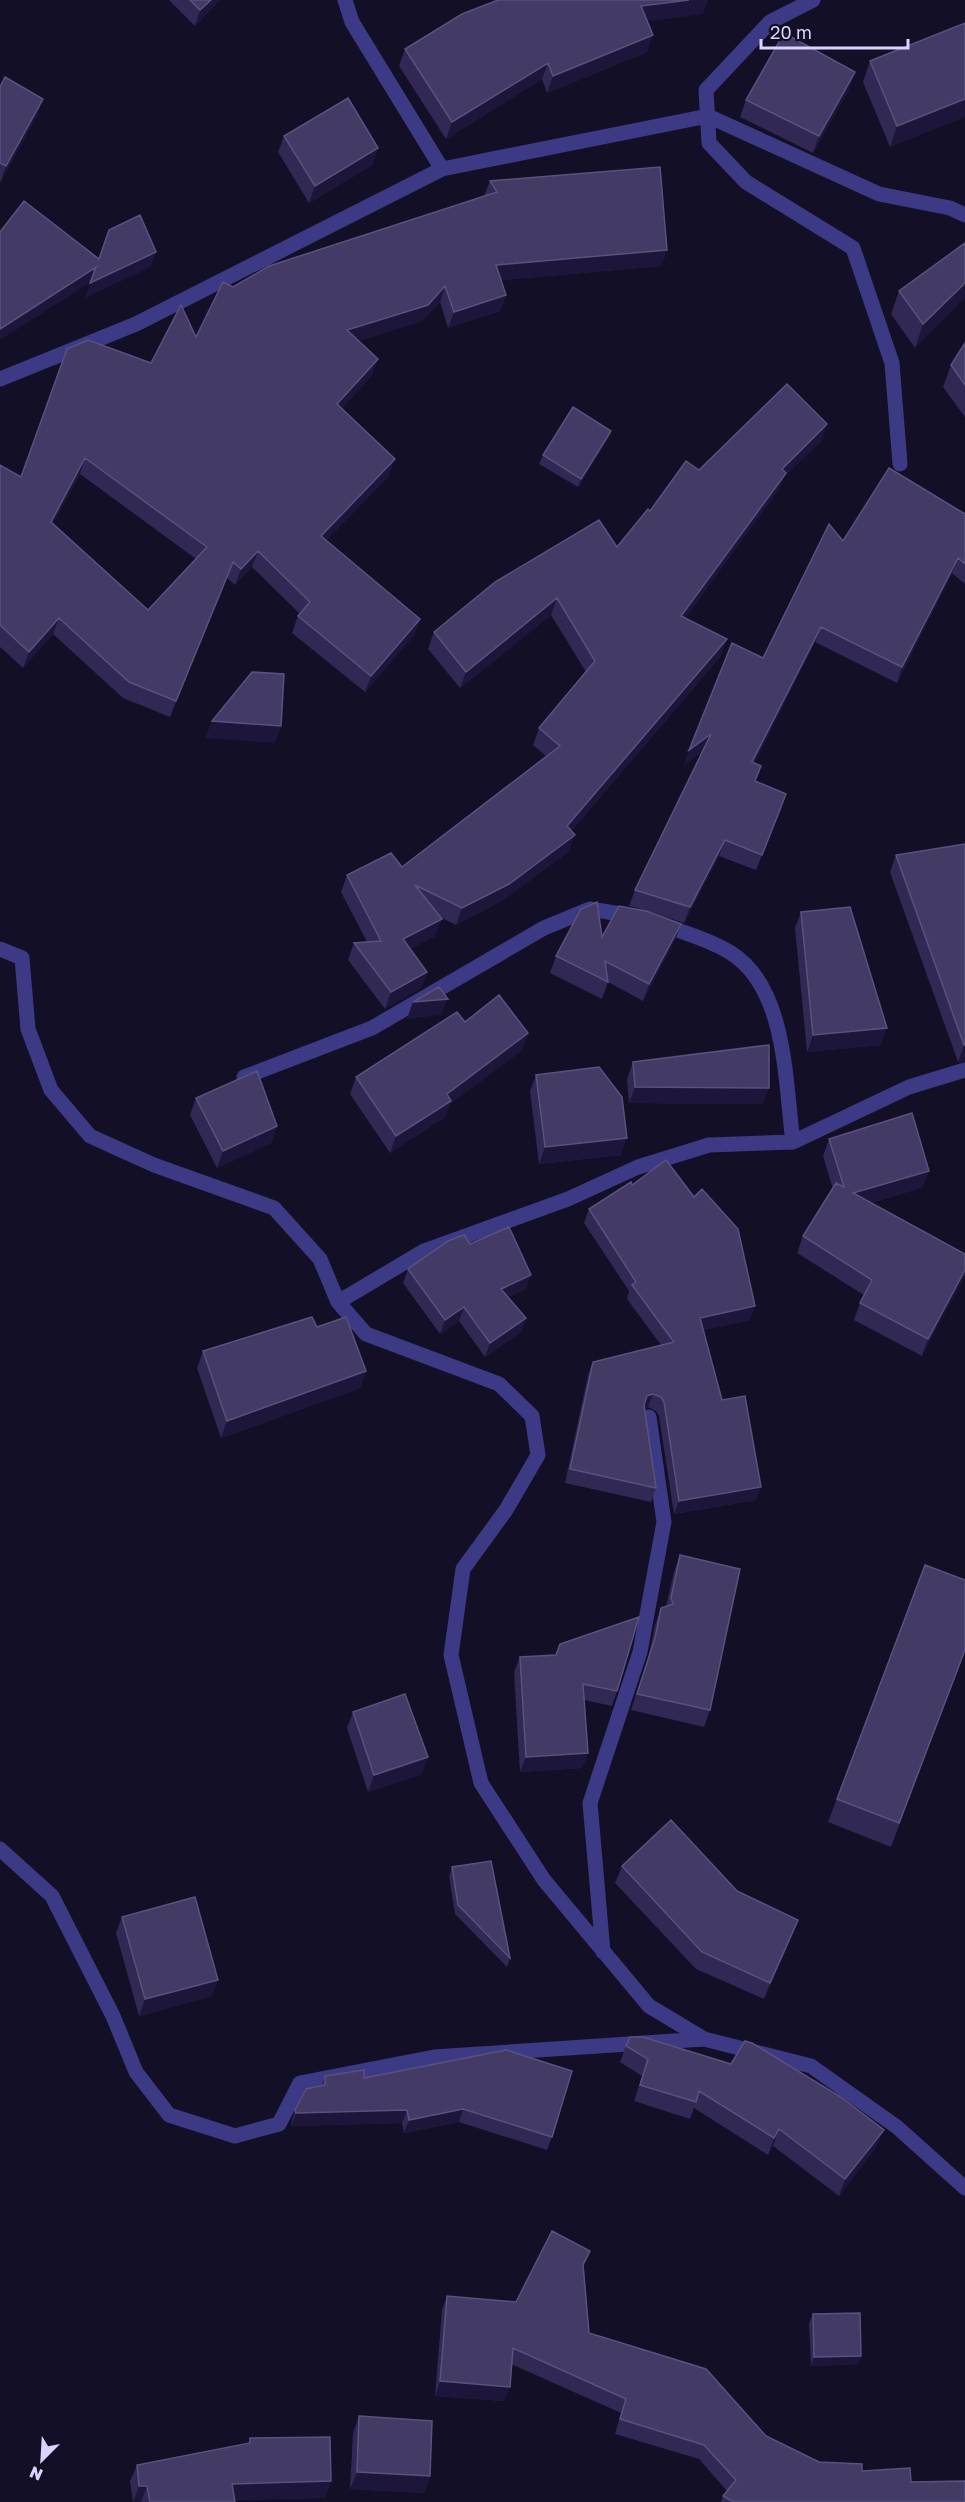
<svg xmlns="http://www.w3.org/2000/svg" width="965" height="2502" font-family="'Golos Text',sans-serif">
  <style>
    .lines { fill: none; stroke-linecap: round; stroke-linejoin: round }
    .street { stroke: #3d3a85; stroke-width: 15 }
    .wall { fill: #312854; fill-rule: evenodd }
    .shaded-wall { fill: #1d163a }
    .building { fill: #433a66; stroke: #5a527e; stroke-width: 1.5; fill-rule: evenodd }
  </style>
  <rect width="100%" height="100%" fill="#130f26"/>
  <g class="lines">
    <path class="street" d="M345,0L352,22L442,169
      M813,0L770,22L706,90L709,143L746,182L853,248L892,363L900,464
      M0,379L136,324L442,169L708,116L879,194L950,208L965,215
      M659,924C682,932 710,940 731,953C787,988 785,1083 793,1142
      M0,949L22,958L28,1029L51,1090L90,1136L154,1165L274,1208L320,1259L338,1302L366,1334L499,1384L532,1416L538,1455L506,1510L463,1569L451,1655L481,1783L544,1880L649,2006L704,2039L811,2066L897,2127L965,2188
      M244,1077L372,1028L544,928L590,909L633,916
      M338,1302L424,1251L568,1199L638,1167L709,1145L793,1142L909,1087L965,1070
      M0,1849L52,1896L113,2016L136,2072L169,2115L235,2136L279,2124L300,2083L434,2057L704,2039
      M603,1952L590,1803L640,1652L664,1522L649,1417"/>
  </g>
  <path class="wall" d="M169,0H220L195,26Z
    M703,14L647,21V52L547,93L542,79L446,139L399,66L405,49Z
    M965,23L890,147L863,82L870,61Z
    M0,87L43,99L37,115L0,183Z
    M849,89L813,153L740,117L746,100Z
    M284,136L378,148L372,165L309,203L278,152Z
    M490,181L667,250L661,266L501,280L506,295L500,311L448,328L440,302L422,321L358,341L372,375L341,409L389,476L326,540L420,619L414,635L365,692L292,633L298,616L300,614L252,567L235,585L227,578L170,717L123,698L53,634L23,668L0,647V465L21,477L151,363L196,337L233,287L484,196ZM80,474L196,559L148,610L53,523Z
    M965,243L915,348L891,314L899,291Z
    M965,343V417L943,387L951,365Z
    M611,431L608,439L578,487L539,464L543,455Z
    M821,441L784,477L779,489L685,618L721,656L571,831L568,852L503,900L456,925L440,917L435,936L410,949L427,972L421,988L385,1009L348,960L354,943L367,942L341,892L347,875L402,867L546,756L533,745L539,728L586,672L551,615L460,688L428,649L434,632L617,547L650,511L699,470Z
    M965,514V584L952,573L897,683L815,642L754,763L755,781L781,810L756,870L719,856L684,923L650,912L681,924L675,940L643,1001L608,982L602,999L550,973L556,956L602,937L644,910L629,906L635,890L702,752L683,766L763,658L843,541Z
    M965,844V1061L958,1062L890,872L896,855Z
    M801,912L881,1045L807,1052L795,928Z
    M465,1022L528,1033L522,1050L450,1104L445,1117L390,1153L350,1094L356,1077Z
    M633,1062L763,1104L629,1103L627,1079Z
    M536,1075L621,1155L539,1164L530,1091Z
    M196,1098L277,1126L271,1143L217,1168L190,1115Z
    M829,1139L923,1187L871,1203L965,1254L922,1356L854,1320L860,1303L864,1295L797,1253L803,1236L833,1189L823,1156Z
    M632,1185L750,1320L703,1330L722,1400L756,1500L674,1514L659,1416L656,1411L648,1407L645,1409L656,1488L651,1502L565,1483L588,1375L593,1362L661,1345L627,1299L629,1291L584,1223L589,1209Z
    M470,1244L526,1289L508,1297L526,1318L521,1332L485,1357L459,1321L440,1334L403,1283L408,1269Z
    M317,1327L366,1371L360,1388L221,1438L197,1368L203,1351Z
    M680,1555L710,1710L704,1727L631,1710L649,1655L655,1625L661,1608L666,1606L674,1572Z
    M925,1565L965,1651L891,1847L828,1822Z
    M520,1657L617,1691L612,1706L584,1700L588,1753L582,1768L520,1772L514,1672Z
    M353,1712L422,1774L368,1792L347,1728Z
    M622,1866L737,1891L798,1920L792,1936L764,1999L696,1969L615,1883Z
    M452,1867L510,1958L507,1967L455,1914L449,1876Z
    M122,1917L212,1996L139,2016L116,1933Z
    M626,2046L877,2146L839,2196L773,2146L768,2155L694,2108L690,2119L634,2101L642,2076L620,2062Z
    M325,2076L364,2078L552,2137L547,2150L459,2122L404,2133L402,2123L291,2126V2123L295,2110L321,2086Z
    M584,2268L589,2333L766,2436L819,2462L911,2482L965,2502H721L723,2496L727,2491L699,2459L615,2434L621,2413L511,2364L504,2401L435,2396L442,2310L447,2296L516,2302Z
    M813,2314L861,2356L858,2364L811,2366L809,2323Z
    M359,2416L430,2476L424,2493L350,2489L353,2433Z
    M250,2438L331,2481L325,2498L235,2500V2502H133L130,2481L137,2465L248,2443Z"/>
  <path class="shaded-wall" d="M211,0H220L195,26L200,10Z
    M689,0H708L703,14L635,23L641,6Z
    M653,35L647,52L547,93L553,76Z
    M548,63L542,79L446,139L452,122Z
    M855,72L849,89L813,153L819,136Z
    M43,99L37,115L0,183L6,166Z
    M965,99V117L890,147L897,126Z
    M378,148L372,165L309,203L315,186Z
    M667,250L661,266L490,281L496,265Z
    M156,252L151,267L85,298L90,283Z
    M96,267L91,282L0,340V329Z
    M965,283V298L915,348L923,324Z
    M445,286L440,302L422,321L341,347L347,330Z
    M506,295L500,311L448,328L454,312Z
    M378,359L372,375L331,420L337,404Z
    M827,424L821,441L784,477L779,489L675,633L681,616L782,469Z
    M611,431L608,439L578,487L581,479Z
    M85,458L80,474L45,538L51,522Z
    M395,459L389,476L315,552L321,536Z
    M258,551L252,567L235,585L241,569Z
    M958,558L952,573L897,683L902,667Z
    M233,562L227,578L170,717L176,701Z
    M557,598L551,615L460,688L466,672Z
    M59,618L53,634L23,668L29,652Z
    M420,619L414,635L365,692L371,676Z
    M821,627L815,642L747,778L752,762Z
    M727,639L721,656L561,842L567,826Z
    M212,721L281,726L275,743L205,738Z
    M711,734L705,750L683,766L689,750Z
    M786,794L781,810L756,870L762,855Z
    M575,835L568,852L503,900L456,925L462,908Z
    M725,840L719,856L684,923L690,907Z
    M442,919L435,936L397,956L403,939Z
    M681,924L675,940L643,1001L649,984Z
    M427,972L421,988L385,1009L391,992Z
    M448,999L441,1015L407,1019L413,1002Z
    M887,1028L881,1045L807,1052L813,1035Z
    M528,1033L522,1050L450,1104L445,1117L390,1153L396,1136L447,1094Z
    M964,1045H965V1061L958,1062Z
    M635,1087L769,1088L763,1104L629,1103Z
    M277,1126L271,1143L217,1168L223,1151Z
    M627,1138L621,1155L539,1164L545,1147Z
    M929,1171L923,1187L847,1210L853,1193Z
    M965,1270V1276L922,1356L928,1339Z
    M531,1275L526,1289L496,1303L501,1289Z
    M755,1306L750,1320L695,1332L700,1318Z
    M464,1307L459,1321L440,1334L445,1320Z
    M526,1318L521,1332L485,1357L490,1343Z
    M366,1371L360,1388L221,1438L227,1421Z
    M653,1394L648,1407L643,1410L647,1396Z
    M761,1487L756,1500L674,1514L679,1501Z
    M588,1753L582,1768L520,1772L526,1757Z
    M428,1757L422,1774L368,1792L374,1775Z
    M798,1920L792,1936L764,1999L770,1983Z
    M218,1980L212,1996L139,2016L145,1999Z
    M463,2109L459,2122L404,2133L409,2120Z
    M407,2110L402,2123L291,2126L296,2113Z
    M779,2129L773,2146L768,2155L774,2138Z
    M884,2130L877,2146L839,2196L845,2179Z
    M861,2356L858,2364L811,2366L814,2357Z
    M440,2381L510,2387L504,2401L435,2396Z
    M357,2472L430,2476L424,2493L350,2489Z
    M331,2481L325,2498L226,2500L232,2484Z
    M139,2486H147L141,2502H133Z"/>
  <path class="building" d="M190,0H211L200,10Z
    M498,0H689L641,6L653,35L553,76L548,63L452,122L405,49L462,14Z
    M965,23V99L897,126L870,61Z
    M784,33L855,72L819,136L746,100Z
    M5,77L43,99L6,166L0,163V87Z
    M348,98L378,148L315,186L284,136Z
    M660,167L667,250L496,265L506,295L454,312L445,286L428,305L347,330L378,359L337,404L395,459L321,536L420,619L371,676L298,616L310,602L258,551L241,569L233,562L176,701L129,682L59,618L29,652L0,625V465L21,477L67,349L88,340L151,363L181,305L196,337L223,282L233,287L269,266L497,192L490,181ZM85,458L207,547L148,610L51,522Z
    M24,201L99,259L109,230L140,215L156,252L90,283L96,267L0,329V232Z
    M965,243V283L923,324L899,291Z
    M965,343V385L951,365Z
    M787,384L827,424L782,469L786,473L681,616L727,639L567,826L575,835L509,884L462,908L415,885L442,919L403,939L427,972L391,992L354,943L381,941L347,875L391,853L402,867L560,746L539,728L595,661L557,598L466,672L434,632L495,582L599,520L617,547L648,509L650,511L686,461L699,470Z
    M573,407L611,431L581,479L543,455Z
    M889,468L965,514V564L958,558L902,667L821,627L752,762L761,766L755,781L786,794L762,855L725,840L690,907L635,890L711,734L689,750L732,643L763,658L829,524L843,541Z
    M252,672L284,674L281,726L212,721Z
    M965,844V1045H964L896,855Z
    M597,902L602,937L619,906L646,911L681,924L649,984L605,961L608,982L556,956L581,909Z
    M850,907L887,1028L813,1035L801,912Z
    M439,987L448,999L413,1002Z
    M499,995L528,1033L447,1094L451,1101L396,1136L356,1077L457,1012L465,1022Z
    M769,1045V1088L635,1087L633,1062Z
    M599,1067L622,1097L627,1138L545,1147L536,1075Z
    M257,1071L277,1126L223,1151L196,1098Z
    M912,1113L929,1171L853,1193L965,1254V1270L928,1339L860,1303L872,1280L803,1236L836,1183L844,1187L829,1139Z
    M666,1160L694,1197L702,1189L738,1229L755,1306L700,1318L722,1400L745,1396L761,1487L679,1501L664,1402L661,1397L653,1394L647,1396L644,1405L656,1488L570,1469L593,1362L674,1342L632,1285L636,1282L589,1209L631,1182L632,1185Z
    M509,1227L531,1275L501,1289L526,1318L490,1343L464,1307L445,1320L408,1269L448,1241L464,1235L470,1244Z
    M312,1317L317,1327L346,1317L366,1371L227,1421L203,1351Z
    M680,1555L740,1569L710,1710L637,1694L655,1638L661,1608L673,1604L671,1598Z
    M925,1565L965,1580V1650L899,1823L837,1799Z
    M639,1617L617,1691L583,1684L588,1753L526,1757L520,1657L556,1655L560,1644Z
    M405,1694L428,1757L374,1775L353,1712Z
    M671,1820L737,1891L798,1920L770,1983L702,1952L622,1866Z
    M491,1861L510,1958L458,1905L452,1867Z
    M195,1897L218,1980L145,1999L122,1917Z
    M630,2037H643L731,2064L745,2041L752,2043L841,2097L884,2130L845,2179L779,2129L774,2138L699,2091L696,2102L640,2085L648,2059L626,2046Z
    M506,2050L572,2071L552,2137L463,2109L409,2120L407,2110L296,2113L295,2110L306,2089L325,2085V2076L364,2070V2078Z
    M552,2231L590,2251L583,2265L589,2333L706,2369L766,2436L819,2462L862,2464V2471L910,2468L911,2482L965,2481V2502H734L723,2496L736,2480L704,2445L620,2419L626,2399L513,2348L510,2387L440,2381L447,2296L516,2302Z
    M860,2313L861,2356L814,2357L813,2314Z
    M359,2416L432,2421L430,2476L357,2472Z
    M330,2437L331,2481L232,2484L235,2502H150L147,2486H139L137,2465L250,2443V2438Z"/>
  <g transform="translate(42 2460) rotate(204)" stroke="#130f26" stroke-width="4.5" paint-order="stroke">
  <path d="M0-4.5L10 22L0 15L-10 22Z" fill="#d9d4ff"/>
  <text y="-9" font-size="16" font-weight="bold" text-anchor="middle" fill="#d9d4ff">N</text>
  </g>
  <path d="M761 39v9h147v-9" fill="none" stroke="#d9d4ff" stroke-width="3"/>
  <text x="770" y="39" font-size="18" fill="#d9d4ff" stroke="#130f26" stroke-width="4.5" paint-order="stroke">20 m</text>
</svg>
